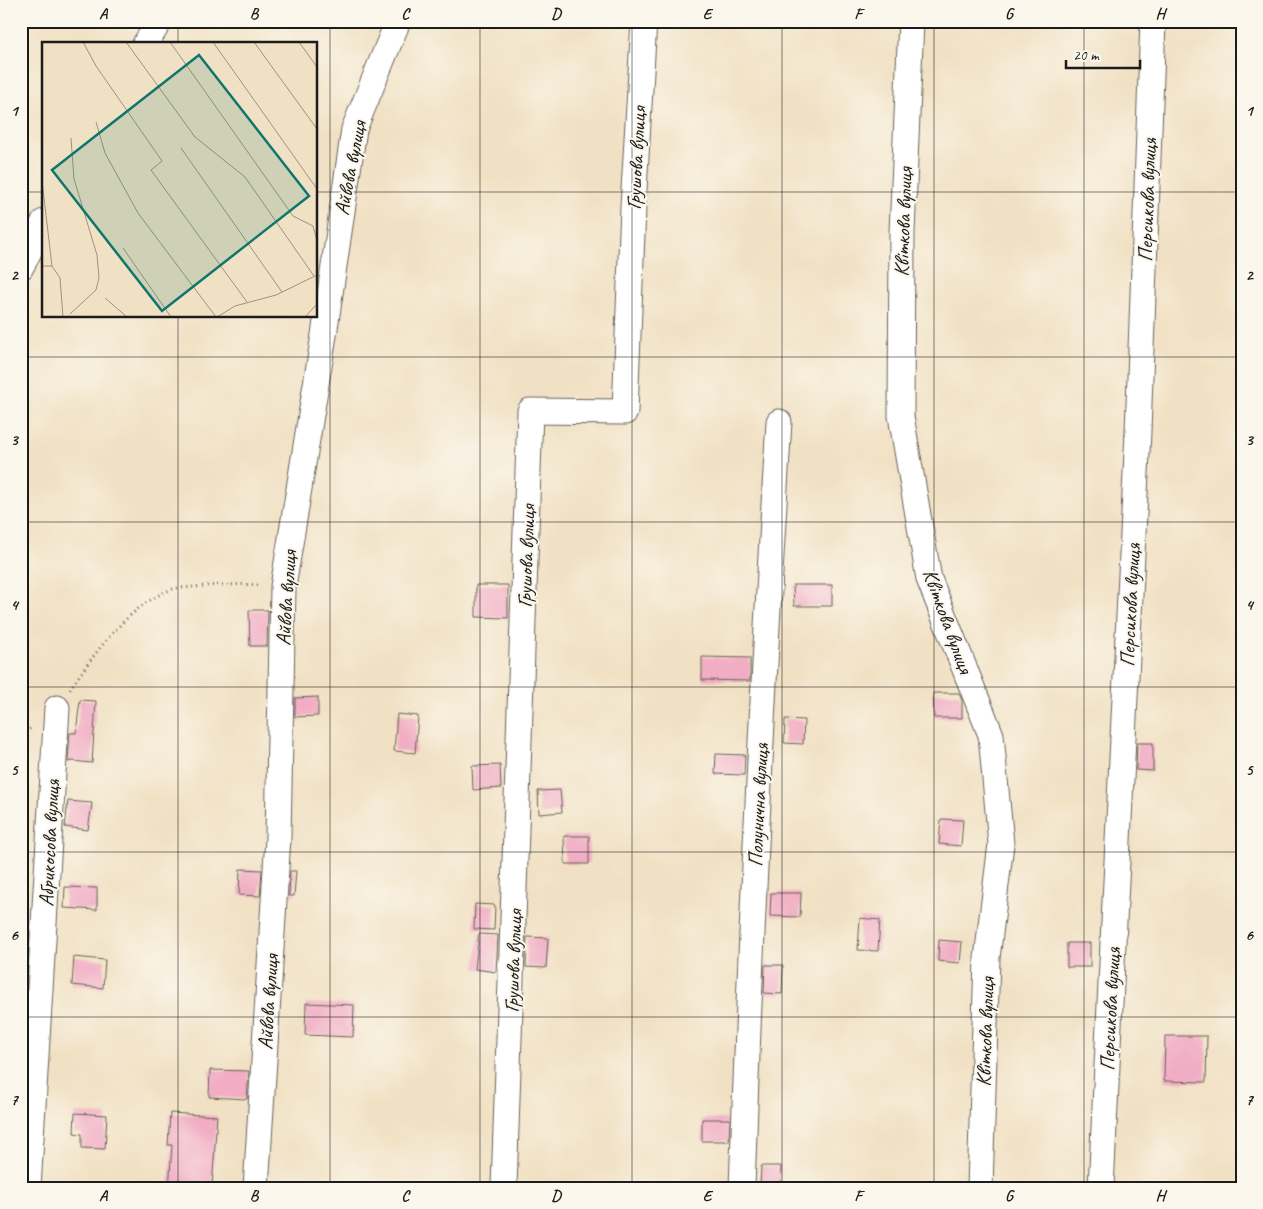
<svg xmlns="http://www.w3.org/2000/svg" width="1263" height="1209" font-family="Caveat,sans-serif">
  <style>
    .building { fill: #f1adc4 }
    .lines { fill: none; stroke-linecap: round; stroke-linejoin: round }
    .minor-casing { stroke: #676157; stroke-width: 27 }
    .path { stroke: #676157; stroke-width: 3; stroke-dasharray: 1 4; stroke-linecap: butt }
    .minor { stroke: #fff; stroke-width: 25 }
    .grid { fill: none; stroke: #1c1c1c; stroke-width: 1; stroke-opacity: 0.55 }
    .labels { text-anchor: middle; dominant-baseline: central; stroke-width: 4; stroke-linejoin: round; paint-order: stroke }
    .street-label { font-size: 21px; fill: #1c1c1c; stroke: #fbf7ec }
    .inset-road { fill: none; stroke: #9c9281; stroke-width: 1 }
    .view { fill: #0f766e; fill-opacity: 0.15; stroke: #0f766e; stroke-width: 2.5 }
    .inset-edge { fill: none; stroke: #1c1c1c; stroke-width: 2.5 }
    .neatline { fill: none; stroke: #1c1c1c; stroke-width: 2 }
    .grid-label { font-size: 16px; text-anchor: middle; font-weight: bold; fill: #1c1c1c }
  </style>
  <rect width="100%" height="100%" fill="#fbf7ec"/>
  <filter id="ink" filterUnits="userSpaceOnUse"><feTurbulence type="fractalNoise" baseFrequency=".02" numOctaves="2"/><feDisplacementMap in="SourceGraphic" scale="10" xChannelSelector="R" yChannelSelector="G"/><feConvolveMatrix kernelMatrix="1 2 1 2 8 2 1 2 1" color-interpolation-filters="sRGB"/></filter>
  <filter id="wash" filterUnits="userSpaceOnUse"><feTurbulence type="fractalNoise" baseFrequency=".0096" numOctaves="4" result="noise"/><feDisplacementMap in="SourceGraphic" scale="20" xChannelSelector="R" yChannelSelector="G"/><feGaussianBlur stdDeviation="1.12" result="paint"/><feColorMatrix in="noise" values="0 0 0 0 0 0 0 0 0 0 0 0 0 0 0 0 0 1.4 0 .05"/><feComposite in="paint" operator="in"/></filter>
  <g filter="url(#wash)">
    <rect width="100%" height="100%" fill="#f1e1c4"/>
    <g id="blocks">
      <path class="building" d="M476,585H508V618L476,617Z
        M793,585H832V606H794Z
        M249,610H268L267,646H250Z
        M702,657L750,658V681L702,680Z
        M933,693H959L962,701V718H934Z
        M318,697V716L295,717V698Z
        M80,700L96,701L92,763L72,761L68,762L70,733H76Z
        M397,714L418,716L415,753L394,751Z
        M785,719L804,720L803,744L784,743Z
        M1137,743H1153V771L1136,770Z
        M716,754L745,755L744,775L715,774Z
        M500,765L501,788L473,790L472,766Z
        M560,790L562,812L539,814L538,791Z
        M68,801L92,803L88,830L65,827Z
        M941,819L963,820L961,846L939,844Z
        M564,836H589V864H565Z
        M240,869L262,870L260,896L239,895Z
        M290,871H296L294,896H289Z
        M65,887L97,888V910L64,908Z
        M771,893H801L800,917L770,916Z
        M475,904L495,905L494,930L474,929Z
        M860,918L880,920L878,951L858,950Z
        M479,934L498,935L496,972L475,969Z
        M527,937L548,938L546,968L526,967Z
        M939,940L962,942L960,963L938,961Z
        M1067,943H1090V967H1067Z
        M74,957L105,960L103,988L72,985Z
        M765,965H783L782,994L764,993Z
        M306,1003L354,1005L353,1037L305,1035Z
        M1165,1036H1207L1206,1082L1164,1081Z
        M210,1070L249,1071L247,1099L209,1097Z
        M75,1113L107,1115L105,1149L82,1148V1134L74,1133Z
        M170,1113L217,1116L212,1188H169L172,1145H168Z
        M702,1119H730L729,1141H702Z
        M761,1166H781L780,1188H760Z"/>
    </g>
  </g>
  <g filter="url(#ink)">
    <use href="#blocks" fill-opacity="0" stroke="#676157" stroke-width="1"/>
    <g class="lines">
      <g class="minor-casing">
        <path id="minor" d="M911,21L902,232L901,416L929,579L991,735L1001,844L987,958L980,1188
          M145,44L160,21
          M21,267L44,222
          M28,1188L57,708
          M256,1188L278,837L283,587L324,335L354,129L398,21
          M504,1188L530,411L625,412L633,207L644,21
          M742,1188C751,932 763,677 779,422
          M1101,1188L1138,432L1153,21"/>
      </g>
      <path class="path" d="M70,689C95,653 128,606 170,590C176,587 186,588 193,587C215,585 236,584 258,585
        M21,735L31,728"/>
      <use href="#minor" class="minor"/>
    </g>
  </g>
  <path class="grid" d="M178,21V44M330,21V1188M480,21V1188M632,21V1188M782,21V1188M934,21V1188M1084,21V1188M21,192H44M316,192H1242M178,316V1188M21,357H1242M21,522H1242M21,687H1242M21,852H1242M21,1017H1242"/>
  <g class="labels">
    <g class="street-label">
      <text transform="translate(636 158) rotate(-87)">Грушова вулиця</text>
      <text transform="translate(350 168) rotate(-79)">Айвова вулиця</text>
      <text transform="translate(1147 200) rotate(-88)">Персикова вулиця</text>
      <text transform="translate(903 222) rotate(-88)">Квіткова вулиця</text>
      <text transform="translate(526 556) rotate(-88)">Грушова вулиця</text>
      <text transform="translate(286 598) rotate(-86)">Айвова вулиця</text>
      <text transform="translate(1130 605) rotate(-87)">Персикова вулиця</text>
      <text transform="translate(948 621) rotate(70)">Квіткова вулиця</text>
      <text transform="translate(758 805) rotate(-87)">Полунична вулиця</text>
      <text transform="translate(49 843) rotate(-87)">Абрикосова вулиця</text>
      <text transform="translate(513 961) rotate(-88)">Грушова вулиця</text>
      <text transform="translate(268 1002) rotate(-86)">Айвова вулиця</text>
      <text transform="translate(1110 1009) rotate(-87)">Персикова вулиця</text>
      <text transform="translate(985 1032) rotate(-88)">Квіткова вулиця</text>
    </g>
  </g>
  <g transform="translate(42 42)">
    <rect width="275" height="275" fill="#f1e1c4"/>
    <path class="inset-road" d="M41,0L54,24L120,119L109,128L205,260M84,0L153,95L203,135L272,234M128,0L251,174L271,184L275,199M171,0L275,147M212,0L275,87M257,0L275,25M54,80L63,111L96,171L174,275M139,106L240,250M0,139L10,224M81,206L129,275M0,224H10L18,236L21,275M63,256L85,275M28,272L54,248L57,236L55,213L32,137L29,96M175,275L193,264L234,253L275,233M263,275L275,262"/>
    <path class="view" d="M157,13L267,154L120,269L10,128Z"/>
    <rect width="275" height="275" class="inset-edge"/>
  </g>
  <rect width="1263" height="1209" fill="none" stroke="#fbf7ec" stroke-width="55"/>
  <path d="M1066 60v8h74v-8" fill="none" stroke="#1c1c1c" stroke-width="2.5"/>
  <text x="1073" y="60" font-size="15" fill="#1c1c1c" stroke="#fbf7ec" stroke-width="4" paint-order="stroke">20 m</text>
  <rect x="28" y="28" width="1208" height="1154" class="neatline"/>
  <g class="grid-label">
    <text x="103" y="19">A</text>
    <text x="254" y="19">B</text>
    <text x="405" y="19">C</text>
    <text x="556" y="19">D</text>
    <text x="707" y="19">E</text>
    <text x="858" y="19">F</text>
    <text x="1009" y="19">G</text>
    <text x="1160" y="19">H</text>
    <text x="14" y="116">1</text>
    <text x="1249" y="116">1</text>
    <text x="14" y="280">2</text>
    <text x="1249" y="280">2</text>
    <text x="14" y="445">3</text>
    <text x="1249" y="445">3</text>
    <text x="14" y="610">4</text>
    <text x="1249" y="610">4</text>
    <text x="14" y="775">5</text>
    <text x="1249" y="775">5</text>
    <text x="14" y="940">6</text>
    <text x="1249" y="940">6</text>
    <text x="14" y="1105">7</text>
    <text x="1249" y="1105">7</text>
    <text x="103" y="1201">A</text>
    <text x="254" y="1201">B</text>
    <text x="405" y="1201">C</text>
    <text x="556" y="1201">D</text>
    <text x="707" y="1201">E</text>
    <text x="858" y="1201">F</text>
    <text x="1009" y="1201">G</text>
    <text x="1160" y="1201">H</text>
  </g>
</svg>
